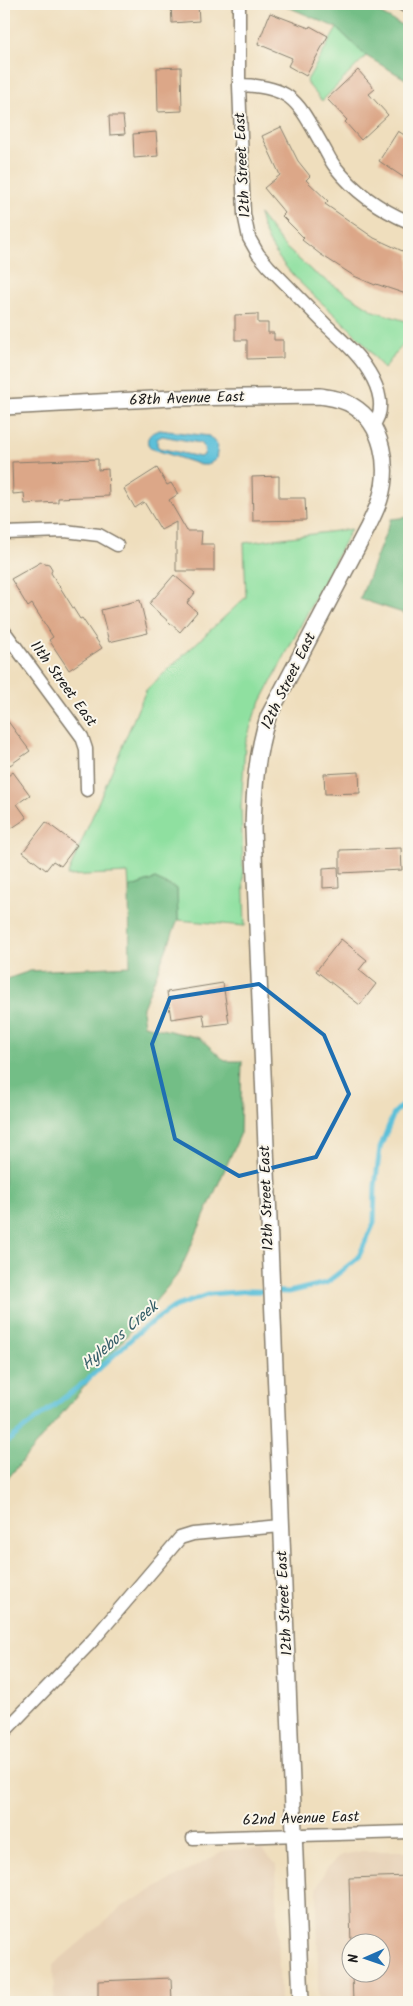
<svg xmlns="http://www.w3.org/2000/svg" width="413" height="2006" font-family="Kalam,sans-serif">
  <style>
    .built { fill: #e6d0b5; fill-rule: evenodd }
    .green { fill: #8fe0a0; stroke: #567e5e }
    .forest { fill: #73be86; stroke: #486d51 }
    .water { fill: #5bc0d9; stroke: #3c6e7a; fill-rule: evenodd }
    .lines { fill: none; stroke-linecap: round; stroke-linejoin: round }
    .stream { stroke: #5bc0d9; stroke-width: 5 }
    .building { fill: #dca788 }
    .minor-casing { stroke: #867d6c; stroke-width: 15 }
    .tertiary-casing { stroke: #867d6c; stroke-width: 18 }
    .minor { stroke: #fff; stroke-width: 12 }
    .tertiary { stroke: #fff; stroke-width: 15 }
    .marked { fill: none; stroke: #1f6fb2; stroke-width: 4; stroke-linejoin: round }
    .labels { text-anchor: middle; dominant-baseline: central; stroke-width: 4; stroke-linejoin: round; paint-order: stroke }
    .street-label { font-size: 15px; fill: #1c1c1c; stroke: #fbf7ec }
    .water-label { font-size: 16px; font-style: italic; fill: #355e68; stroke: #fbf7ec }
  </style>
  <rect width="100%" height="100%" fill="#fbf7ec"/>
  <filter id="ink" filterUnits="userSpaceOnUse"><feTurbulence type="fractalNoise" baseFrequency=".02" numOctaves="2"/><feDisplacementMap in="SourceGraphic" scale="10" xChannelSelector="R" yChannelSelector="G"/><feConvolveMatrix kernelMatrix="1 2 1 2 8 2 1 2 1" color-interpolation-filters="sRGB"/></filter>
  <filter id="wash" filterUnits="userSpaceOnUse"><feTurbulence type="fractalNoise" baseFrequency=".0096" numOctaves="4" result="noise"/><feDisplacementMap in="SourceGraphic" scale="20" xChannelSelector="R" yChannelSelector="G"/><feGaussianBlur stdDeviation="1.12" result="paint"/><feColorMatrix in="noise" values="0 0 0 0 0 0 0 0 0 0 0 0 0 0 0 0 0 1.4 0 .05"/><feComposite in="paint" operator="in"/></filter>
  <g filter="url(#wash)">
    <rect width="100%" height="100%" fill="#efdebd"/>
    <path class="built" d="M262,1849L276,1864L280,2002H54L53,1965L123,1906L226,1850Z
      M362,1851H409V2002H318L317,1889L326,1869L341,1855ZM350,1944H380V1974H350Z"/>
    <path class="green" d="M337,28L366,56L322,101L306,82Z
      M259,214L284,246L313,272L374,311L409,322V336L384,369C375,358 366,344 355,334C319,297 270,267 259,214Z
      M351,529L255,713L245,745L241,808L245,926L178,920L177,889L155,879L129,888L128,873L67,876L146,690L246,597L244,543Z"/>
    <path class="forest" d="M281,4H363L409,29V81L366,56L337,28Z
      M409,517V615L360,599L391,519Z
      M155,879L177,889L178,920L142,1010L144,1025L200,1038L225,1061H242L240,1135L179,1273L4,1483V980L30,971L130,966L129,888Z"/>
    <path class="water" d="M160,430L209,436L218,446L216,459L208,465H201L150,448C144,439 150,432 160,430ZM162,436L200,443L205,449L204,455L200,457L159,448L157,445V439Z"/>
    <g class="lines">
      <path class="stream" d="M4,1444L86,1381L142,1329L174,1307L210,1294L250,1291L289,1292L326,1283L358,1258L374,1223L375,1186L380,1148L394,1113L409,1099"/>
    </g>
    <g id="blocks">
      <path class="building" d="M171,4H198L199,21L172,23Z
        M270,13L309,28L310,26L328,36L306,76L288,66L292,58L258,44Z
        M181,67L182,111L158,112L157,68Z
        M358,70L375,89L369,94L388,115L361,140L345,122L347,120L327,99Z
        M109,116H123L125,134L110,135Z
        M281,127L298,161L310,176L306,180L328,201L325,204L374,238L409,254V295L376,284L375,285L354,276L320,254L302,240L304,238L282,216L285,213L264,188L280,175L262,136Z
        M398,131L409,138V181L379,161Z
        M156,132L158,156L134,158L133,134Z
        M258,314V323H268V333H274V340H283V358L247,359V340H235V315Z
        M98,459V470L108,469L109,496L58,498V502L25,504L24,493L13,494L12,462Z
        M157,468L167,485L171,483L178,494L169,500L187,531H202L201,544H214V571H176V522L161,530L144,502L135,508L124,489Z
        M279,476V498H305L306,520L253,521L252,477Z
        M41,562L49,564L52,569L51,573L80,619L82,618L102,648L69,670L49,640L53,637L32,604L28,607L11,579Z
        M174,575L195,593L187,603L197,612L180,632L149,604Z
        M140,600L148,633L109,642L101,610Z
        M4,716L30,751L10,765L4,756Z
        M13,772L30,795L17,804L27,818L12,828L4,817V779Z
        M359,772L360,793L325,794L324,774Z
        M46,822L77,845L61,866L53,861L46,870L23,852Z
        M401,848L402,870L340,873V850Z
        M338,867L339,887L323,888V868Z
        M341,939L367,960L359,970L376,984L360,1005L316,971Z
        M223,983L229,1023L205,1026L203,1014L171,1019L167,992Z
        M409,1876V2002H353L352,1974H380V1944H351L349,1878Z
        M171,1978L172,2002H98V1981Z"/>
    </g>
  </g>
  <g filter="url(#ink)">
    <use href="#blocks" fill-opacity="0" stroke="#867d6c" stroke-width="1"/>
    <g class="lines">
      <g class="minor-casing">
        <path id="minor" d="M239,4V85L244,214L249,238L258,254L269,267C289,287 308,307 328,327C342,340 359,355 369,372C379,388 386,410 373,425
          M402,4L409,8
          M239,85C295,86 298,104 324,148C328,155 331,162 336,168C355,192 381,210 409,222
          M4,533L65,531L99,535L117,545
          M4,631L82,737L86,749L87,790
          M4,1732L93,1640L180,1538L193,1534L281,1526
          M193,1838L409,1832"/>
      </g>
      <g class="tertiary-casing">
        <path id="tertiary" d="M4,407L172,398L320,396C331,398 343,399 353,406C383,424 390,467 380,499C377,509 372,518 368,527L268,717C256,755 254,790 253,829L301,2002"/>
      </g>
      <use href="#minor" class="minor"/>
      <use href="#tertiary" class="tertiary"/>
    </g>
  </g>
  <path class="marked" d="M259,984L324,1035L349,1094L316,1157L239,1176L175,1139L152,1044L170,998Z"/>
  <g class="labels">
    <g class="street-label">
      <text transform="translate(243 165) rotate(-93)">12th Street East</text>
      <text transform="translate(187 399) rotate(-2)">68th Avenue East</text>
      <text transform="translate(289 681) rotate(-64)">12th Street East</text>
      <text transform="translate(63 684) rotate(54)">11th Street East</text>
      <text transform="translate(267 1198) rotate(-92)">12th Street East</text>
      <text transform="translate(285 1603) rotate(-93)">12th Street East</text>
      <text transform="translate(301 1819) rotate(-2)">62nd Avenue East</text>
    </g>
    <g class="water-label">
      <text transform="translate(120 1336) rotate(-41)">Hylebos Creek</text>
    </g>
  </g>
  <rect width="413" height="2006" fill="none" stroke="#fbf7ec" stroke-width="20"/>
  <g transform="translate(366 1958) rotate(268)"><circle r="24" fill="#fbf7ec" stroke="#a29f99"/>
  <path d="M0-4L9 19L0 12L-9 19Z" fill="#1f6fb2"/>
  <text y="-8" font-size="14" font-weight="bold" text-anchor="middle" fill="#1c1c1c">N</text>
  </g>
</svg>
